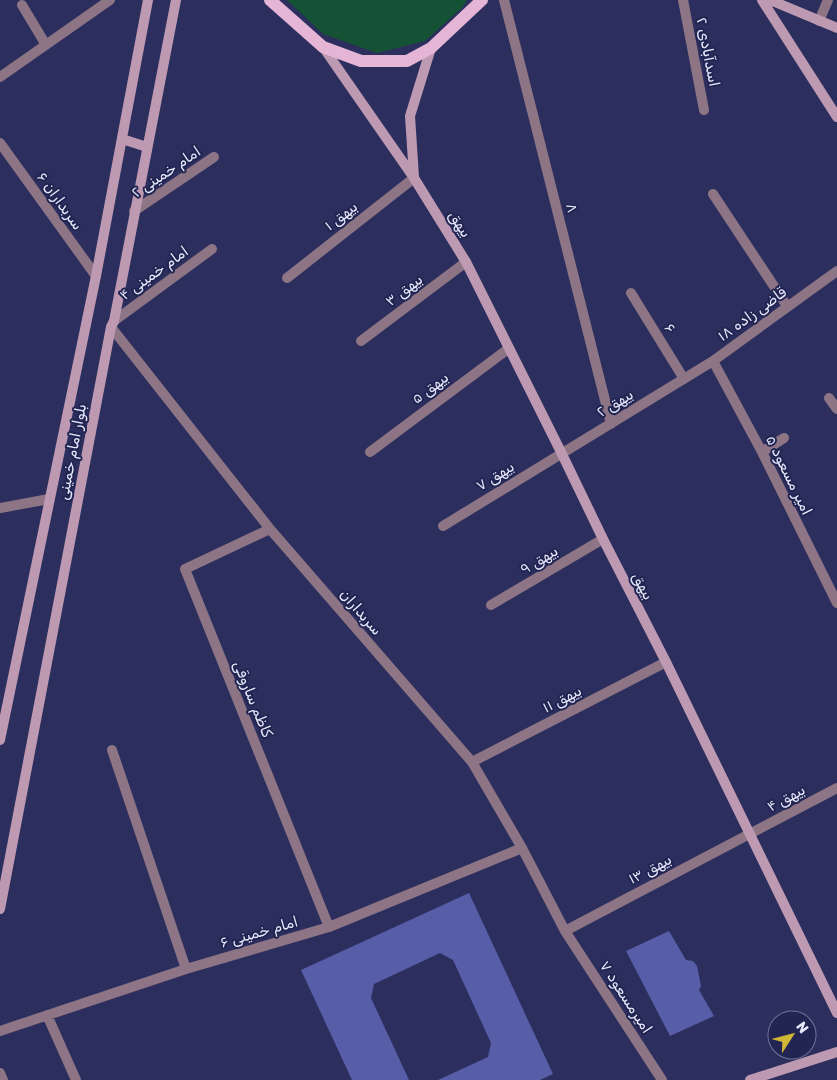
<svg xmlns="http://www.w3.org/2000/svg" width="837" height="1080" font-family="Rubik,Cairo,sans-serif">
  <style>
    .green { fill: #155134 }
    .building { fill: #575da7 }
    .lines { fill: none; stroke-linecap: round; stroke-linejoin: round }
    .lane { stroke: #8d7585; stroke-width: 10 }
    .street { stroke: #8d7585; stroke-width: 10 }
    .secondary { stroke: #be99b2; stroke-width: 10 }
    .primary { stroke: #e4b5d5; stroke-width: 12 }
    .labels { text-anchor: middle; dominant-baseline: central; stroke-width: 4; stroke-linejoin: round; paint-order: stroke }
    .street-label { font-size: 15px; fill: #e6e9fb; stroke: #222552 }
  </style>
  <rect width="100%" height="100%" fill="#2c2f5e"/>
  <path class="green" d="M287,0H467L463,7L425,41L377,53L323,34Z"/>
  <path class="building" d="M469,893L553,1074L540,1080H438L488,1057L491,1043L453,960L440,953L374,984L371,998L409,1080H352L301,970Z
    M669,931L686,960L693,961L697,966L701,986L699,990L714,1016L670,1036L626,951Z"/>
  <g class="lines">
    <path class="lane" d="M134,211L214,157"/>
    <path class="street" d="M504,0L611,424
      M683,0L704,110
      M22,5L46,45
      M819,21L828,0
      M0,77L110,0
      M0,143L96,276
      M713,194L787,306
      M287,278L414,178
      M631,293L684,379
      M114,321L212,249
      M111,327L270,529L472,762L522,848L565,931L662,1080
      M361,341L466,262
      M713,361L762,452L837,603
      M829,398L837,409
      M370,452L508,349
      M762,452L784,438
      M0,508L49,499
      M443,526L713,361L837,271
      M270,529L185,569L329,927
      M491,605L603,539
      M112,750L186,969
      M472,762L666,662
      M565,931L837,788
      M47,1015L76,1080
      M0,1031L186,969L329,927L522,848
      M0,1073L3,1080"/>
    <path class="secondary" d="M762,0L837,117
      M770,0L837,28
      M323,47L414,178L466,262L561,452L603,539L666,662L837,1013
      M122,139L147,147
      M414,177L410,116L431,48
      M0,740L96,276L148,0
      M0,909L111,327L114,321L176,0
      M750,1080L837,1052"/>
    <path class="primary" d="M270,0L323,47L361,61H407L431,48L482,0"/>
  </g>
  <g class="labels">
    <g class="street-label">
      <text transform="translate(708 52) rotate(79)">اسدآبادی ۲</text>
      <text transform="translate(166 172) rotate(-34)">امام خمینی ۲</text>
      <text transform="translate(60 201) rotate(54)">سربداران ۶</text>
      <text transform="translate(572 208) rotate(76)">۸</text>
      <text transform="translate(341 216) rotate(-38)">بیهق ۱</text>
      <text transform="translate(460 224) rotate(58)">بیهق</text>
      <text transform="translate(154 273) rotate(-36)">امام خمینی ۴</text>
      <text transform="translate(404 290) rotate(-37)">بیهق ۳</text>
      <text transform="translate(752 314) rotate(-36)">قاضی زاده ۱۸</text>
      <text transform="translate(670 328) rotate(58)">۶</text>
      <text transform="translate(430 388) rotate(-37)">بیهق ۵</text>
      <text transform="translate(615 403) rotate(-31)">بیهق ۲</text>
      <text transform="translate(72 452) rotate(-79)">بلوار امام خمینی</text>
      <text transform="translate(789 475) rotate(64)">امیر مسعود ۵</text>
      <text transform="translate(495 476) rotate(-32)">بیهق ۷</text>
      <text transform="translate(539 560) rotate(-31)">بیهق ۹</text>
      <text transform="translate(643 586) rotate(63)">بیهق</text>
      <text transform="translate(361 612) rotate(49)">سربداران</text>
      <text transform="translate(253 699) rotate(68)">کاظم ساروقی</text>
      <text transform="translate(562 699) rotate(-27)">بیهق ۱۱</text>
      <text transform="translate(786 798) rotate(-28)">بیهق ۴</text>
      <text transform="translate(650 869) rotate(-28)">بیهق ۱۳</text>
      <text transform="translate(259 932) rotate(-16)">امام خمینی ۶</text>
      <text transform="translate(626 997) rotate(57)">امیرمسعود ۷</text>
    </g>
  </g>
  <g transform="translate(792 1035) rotate(54)"><circle r="24" fill="#222552" stroke="#707396"/>
  <path d="M0-4L9 19L0 12L-9 19Z" fill="#d0b736"/>
  <text y="-8" font-size="14" font-weight="bold" text-anchor="middle" fill="#e6e9fb">N</text>
  </g>
</svg>
